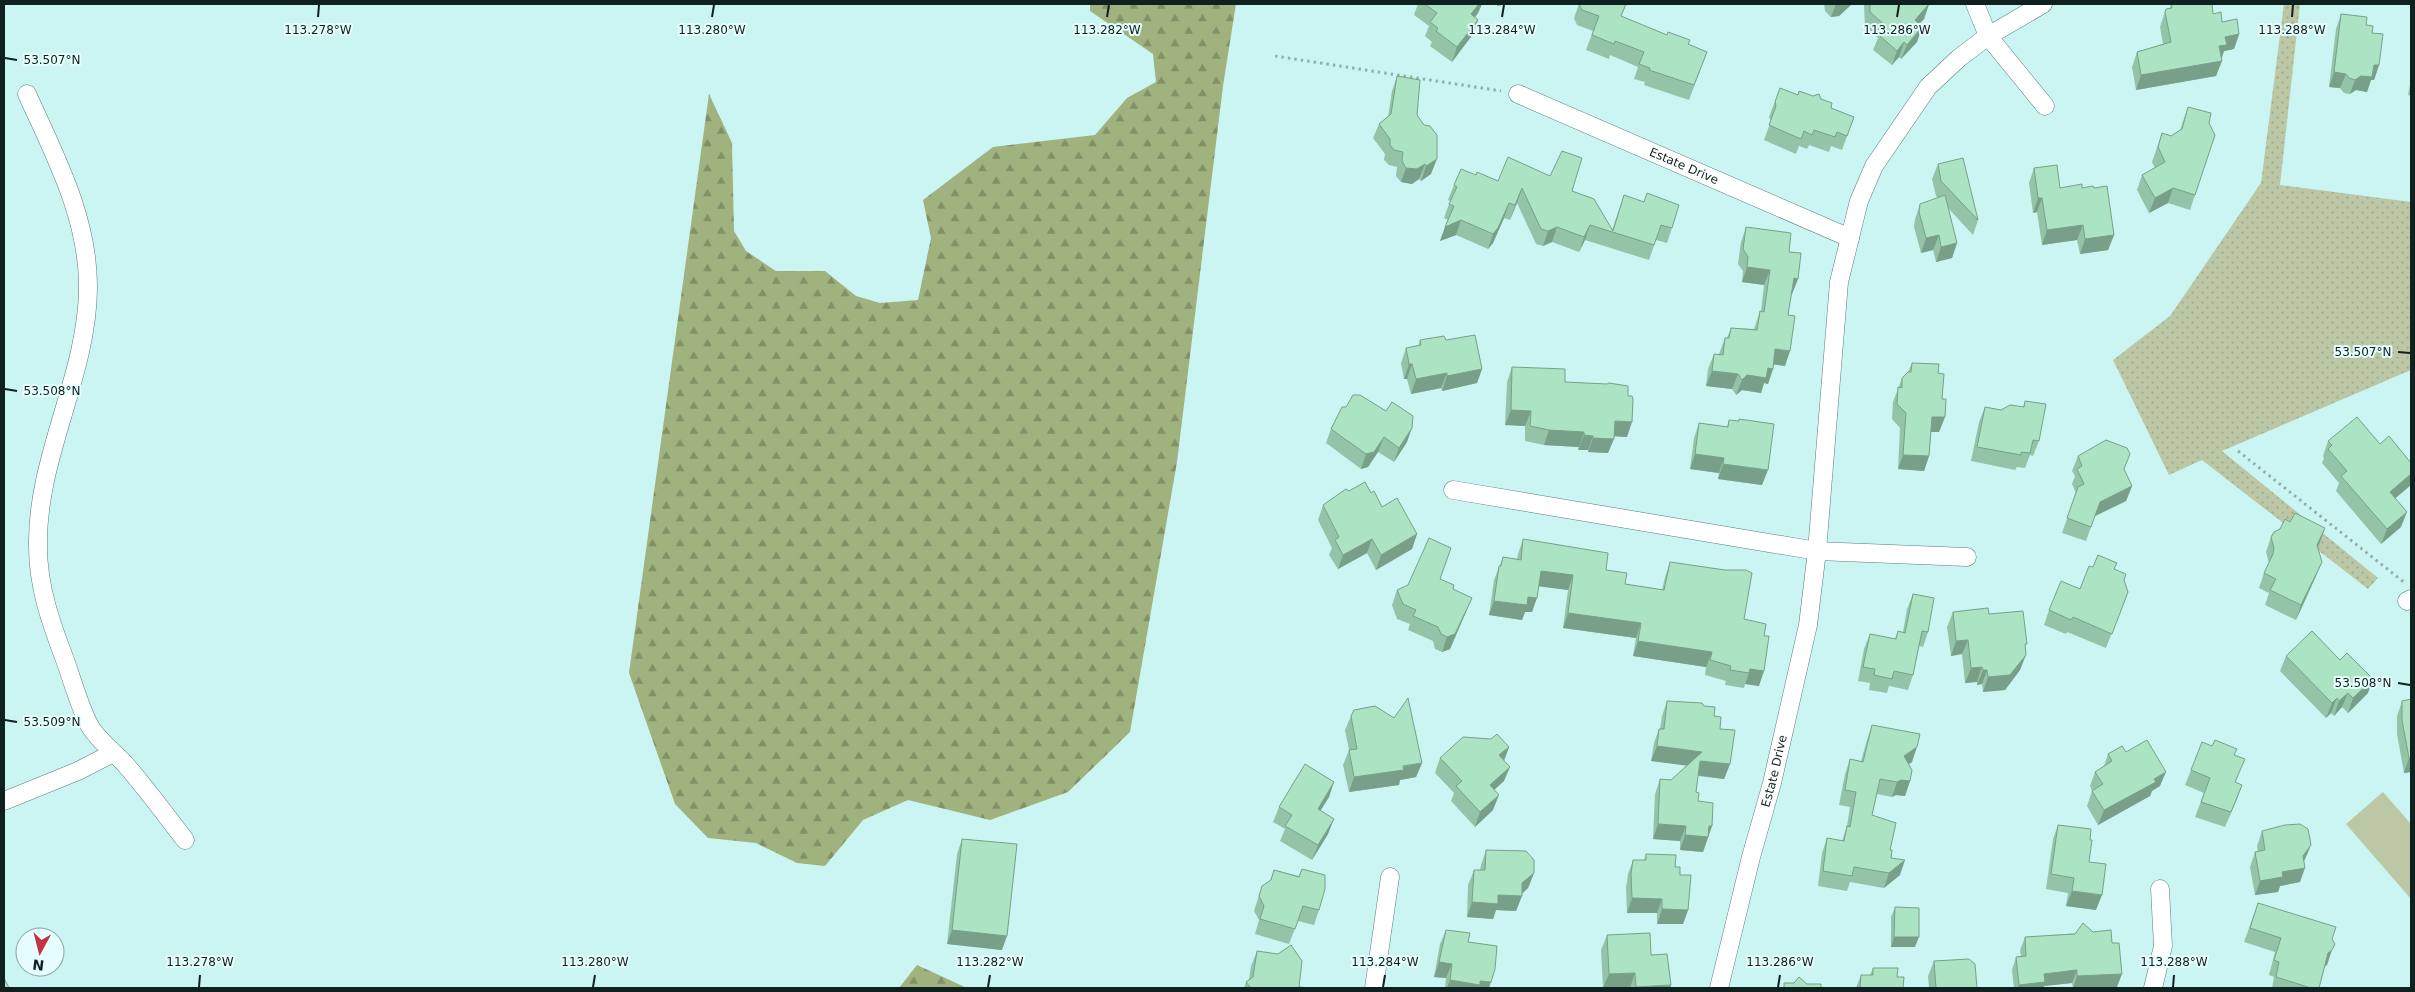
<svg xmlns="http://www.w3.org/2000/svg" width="2415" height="992" font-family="'DejaVu Sans',sans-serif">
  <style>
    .grass { fill: #bbc7a5 }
    .forest { fill: url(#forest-firs) }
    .park { fill: url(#park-dots) }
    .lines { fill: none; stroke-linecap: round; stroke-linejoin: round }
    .street-casing { stroke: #577d7b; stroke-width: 19 }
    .path { stroke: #8fb0ae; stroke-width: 3; stroke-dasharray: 2.5 4; stroke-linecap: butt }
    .street { stroke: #fff; stroke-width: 18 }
    .wall { fill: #94c4a8 }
    .shaded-wall { fill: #78a088 }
    .building { fill: #ace4c3; stroke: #78a088 }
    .ticks { fill: none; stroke: #10201f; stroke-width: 2 }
    .labels { text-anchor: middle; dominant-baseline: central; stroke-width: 4; stroke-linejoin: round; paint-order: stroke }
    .street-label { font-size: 12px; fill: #10201f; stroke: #e6fefd }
    .ticks-label { font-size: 12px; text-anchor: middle; fill: #10201f; stroke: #e6fefd; stroke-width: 4; stroke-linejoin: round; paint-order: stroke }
  </style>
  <defs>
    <pattern id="forest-firs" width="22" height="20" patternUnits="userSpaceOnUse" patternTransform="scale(1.25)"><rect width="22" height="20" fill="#a0b27e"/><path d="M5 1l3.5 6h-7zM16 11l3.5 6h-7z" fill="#819067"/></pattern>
    <pattern id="park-dots" width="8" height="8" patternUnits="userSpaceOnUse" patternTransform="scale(1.25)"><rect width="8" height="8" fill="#bbc7a5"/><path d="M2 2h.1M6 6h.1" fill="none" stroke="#a0ab8e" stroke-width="1.8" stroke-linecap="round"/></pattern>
  </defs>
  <rect width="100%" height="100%" fill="#cbf5f3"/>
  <path class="grass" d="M2383,792L2411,824V899L2346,824Z"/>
  <path class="forest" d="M1090,4H1236L1223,86L1177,462L1130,732L1068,792L990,820L908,800L863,820L825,866L797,863L756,843L708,838L675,804L629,673L709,94L732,143L734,231L746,251L776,271H825L856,296L880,303L918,300L931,238L923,200L993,147L1095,135L1127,98L1156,82L1153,54L1090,11Z
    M917,965L967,988H899Z"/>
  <path class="park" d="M2284,4H2300L2280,185L2411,202V370L2222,451L2378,578L2368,589L2202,460L2169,475L2113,360L2170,316L2261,183Z"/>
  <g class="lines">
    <g class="street-casing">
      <g id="street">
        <path d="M1975,4L1988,36L2045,106"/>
        <path d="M27,94C55,156 89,219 88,289C87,377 36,458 38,547C38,587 51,623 65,660C72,679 81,712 91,728C100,742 114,752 125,764C146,788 165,814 185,840"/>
        <path id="s1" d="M1518,94L1850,238"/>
        <path d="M1453,490L1817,551L1967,557"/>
        <path d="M2407,601L2411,599"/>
        <path d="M4,801L78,771L113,753"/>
        <path d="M1374,988L1390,877"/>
        <path id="s2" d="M1719,988L1751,857L1772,783L1808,625L1817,551L1839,282L1859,201L1874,166L1928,87L1959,58L1988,36L2043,4"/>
        <path d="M2153,988L2163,946L2160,889"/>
      </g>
    </g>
    <path class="path" d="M1275,56L1501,91
      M2238,451L2405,583"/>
    <use href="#street" class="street"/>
  </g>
  <path class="wall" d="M1418,4H1482L1478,13L1475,17L1478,20L1473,34L1452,62L1430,46L1432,42L1425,36L1429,26L1414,15Z
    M1579,4H1626L1621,16L1707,52L1689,100L1644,85L1645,82L1634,79L1638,67L1610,55L1609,59L1586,50L1593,31L1577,25L1574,18Z
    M1824,4H1852L1839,16L1831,17L1825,11Z
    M1864,4H1929L1924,19L1919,24L1922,27L1917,42L1901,59L1899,57L1892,65L1873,50L1878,38L1865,27Z
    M2171,5L2213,14L2239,35L2234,49L2224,51L2216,76L2136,90L2132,67L2137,52L2163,44L2160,27L2166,9L2170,8Z
    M2341,14L2366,25L2372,33L2379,65L2374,80H2371L2367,92L2356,90L2350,94L2344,93L2340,88L2329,87L2336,29Z
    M1397,76L1417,115L1431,174L1421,181L1419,179L1412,184L1401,182L1396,176L1397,167L1389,165L1384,160L1385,154L1373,138L1379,124L1388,117L1392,91Z
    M2411,80V96L2408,95Z
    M1780,88L1798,95L1821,99L1831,108L1854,117L1842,150L1831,146L1829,152L1809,145L1807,149L1799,146L1796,154L1764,140L1771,121L1769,117Z
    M2188,107L2209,123L2195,195L2190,210L2168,203L2149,213L2137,190L2142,175L2155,168L2152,162L2162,133L2171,136L2180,130Z
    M1938,164L1978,220L1973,235L1948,208L1957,243L1952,258L1936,262L1933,250L1921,253L1914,227L1915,219L1920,204L1938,198L1936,196L1932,179Z
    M2034,168L2060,188H2094L2114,235L2108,250L2080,254L2077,240L2042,245L2037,212L2033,213L2029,183Z
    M1476,175L1498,181L1572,191L1612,230L1624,195L1672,228L1667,243L1656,240L1649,260L1585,240L1579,252L1552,242L1543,246L1536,244L1517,203L1510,220L1504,218L1493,243L1488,249L1456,235L1440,241L1448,220L1444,218L1450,201L1448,200L1454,185Z
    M1746,227L1789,252L1798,279L1792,294H1791L1788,315L1785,366L1774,364L1768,384L1764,383L1761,393L1742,390L1736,395L1732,389L1706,386L1708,369L1714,354H1719L1725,338H1727L1731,328L1754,329L1760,311L1761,312L1764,285L1742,282L1743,271L1738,264L1741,242Z
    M1420,340H1446L1482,369L1477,383L1442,391L1441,388L1411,394L1407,379H1404L1401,363L1406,348L1418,346Z
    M1912,363L1938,373L1945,417L1939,432H1931L1929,456L1924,471L1898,469L1900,428L1892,419L1893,402L1902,378L1908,372Z
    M1512,367L1565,382L1627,437L1614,436L1608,453L1588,452V450H1578L1579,447L1544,445L1525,441V426L1505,425L1507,382Z
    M2025,401L2039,441L2033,456L2030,455L2025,468L2017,467L2015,470L1971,461L1979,422L1985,407L2001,410L2023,407Z
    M1342,407L1407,442L1394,462L1378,452L1368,467L1361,469L1326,443L1331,429Z
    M1739,419L1762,485L1718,479L1719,473L1690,469L1694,438L1699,423L1727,427L1729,420L1738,421Z
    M2328,441L2380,444L2411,463V485L2395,498L2401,527L2381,544L2336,491L2339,483L2322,463L2324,458L2323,456Z
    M2078,456L2124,470L2132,486L2126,501L2095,516L2086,541L2062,533L2076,493L2072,484L2075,476L2072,471Z
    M1349,491L1371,493L1382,507L1417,534L1412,549L1376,570L1367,553L1338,569L1329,555L1332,548L1318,520L1323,505Z
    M2290,522L2325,528L2318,548L2316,576L2296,620L2265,605L2269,593L2259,588L2264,573L2269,563L2266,552L2271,537L2280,529Z
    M1523,539L1606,570L1625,584L1662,590L1665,577L1670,562L1744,619L1759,686L1745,684L1744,688L1725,685L1726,681L1705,675L1706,667L1633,656L1636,638L1563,628L1568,590L1539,586L1532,612H1525L1522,620L1489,615L1494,580L1503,557L1517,559L1518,554Z
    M2093,567L2114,569L2124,581L2128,592L2106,648L2067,632L2066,634L2044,625L2049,610L2080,589Z
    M1440,579L1453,589L1466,612L1450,649L1442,652L1435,649L1433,641L1408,630L1410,624L1397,619L1392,605L1397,590Z
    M1913,594L1928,632L1923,647L1919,646L1913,675L1908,690L1889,686L1887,693L1869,690L1870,683L1858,681L1864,649L1870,634L1895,639L1898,631L1903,632L1907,609Z
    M1953,612L1989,614L2025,649L2020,670L2005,690L1983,692L1982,684L1977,685V682L1965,683L1962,654L1951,656L1947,627Z
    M2286,656L2368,693L2348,713L2342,707L2334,716L2331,713L2326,718L2280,671Z
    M2411,699V772L2404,773L2397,734V716L2402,701Z
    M1667,701L1714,716L1720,729L1730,764L1724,779L1698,776L1696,792L1698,801L1712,826L1703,852L1680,850V841L1653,839L1655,794L1660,779L1671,780L1688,765L1651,761L1654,743L1659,729H1660L1662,716Z
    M1351,716L1422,763L1416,777L1400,780L1399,785L1349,792L1343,765L1349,750L1345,730Z
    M1872,725L1912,762L1909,764L1910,781L1905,796L1896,795L1892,797L1877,794L1872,815L1890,850L1891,858L1900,875L1884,888L1850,882L1847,891L1818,886L1822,853L1827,838L1842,841L1847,826L1850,807L1839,805L1845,774L1850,759L1861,761L1867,740Z
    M1509,747L1504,760V781L1494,790L1493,810L1475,827L1451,801L1454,793L1435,773L1440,758Z
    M2126,752L2160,786L2152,791L2150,796L2098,825L2087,806L2092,791L2090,786L2095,772L2104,766L2108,754Z
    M2234,755L2236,782L2242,785L2225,827L2195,817L2204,793L2185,785L2191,770Z
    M1329,797L1320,811L1328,834L1312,860L1280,841L1285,829L1273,822L1279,807Z
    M2058,825L2090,840L2089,862L2096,910L2066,906L2068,893L2046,889L2053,839Z
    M2262,831L2311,845L2304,861L2300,882L2280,886L2278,892L2255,895L2250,867L2255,852H2258L2257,846Z
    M962,839L1002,950L947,944L957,854Z
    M1486,850L1534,873L1528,888L1522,894L1516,911L1496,910L1493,919L1467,917L1468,885L1474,870H1480L1481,865Z
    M1646,854L1675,867L1680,875L1688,910L1683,924H1657V913H1627L1626,888L1628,874L1633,860H1644Z
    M1302,869L1319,910L1314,925L1298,921L1289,944L1255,934L1259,920L1254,911L1262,886L1270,881L1274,870L1299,876Z
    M2258,903L2332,939L2327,965L2325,966L2319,988H2272L2274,977L2269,975L2275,952L2244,942Z
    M1895,907L1915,947H1891V917Z
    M1446,930L1468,942L1489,988H1445L1446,978L1434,977L1440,944Z
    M2093,932L2112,943L2117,987L2073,988L2072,983L2044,986L2043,988H2014L2012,970L2016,957L2021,956L2020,950L2025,937Z
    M1607,935L1651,955L1671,985L1670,988H1603L1601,950Z
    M1257,951L1299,987L1310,988H1244L1246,982L1249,980L1251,966Z
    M1934,961L1977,988H1929L1928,976Z
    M1873,968L1897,977L1903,988H1856L1861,975H1870Z"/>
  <path class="shaded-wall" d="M1479,4H1482L1478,13L1466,29L1471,14Z
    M1498,4H1509L1497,6Z
    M1836,4H1852L1839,16L1831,17Z
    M1929,4L1924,19L1909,35L1915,20Z
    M1478,20L1473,34L1452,62L1457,47Z
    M1922,27L1917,42L1901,59L1907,45Z
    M2239,34L2234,49L2224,51L2221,60L2219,46L2225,37Z
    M1904,42L1899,57L1892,65L1897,51Z
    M2222,61L2216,76L2136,90L2141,75Z
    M2374,65H2379L2374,80H2371L2367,92L2356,90L2350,94L2355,80Z
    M2334,72L2346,74L2340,88L2329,87Z
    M1437,159L1431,174L1421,181L1426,166Z
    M1425,164L1419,179L1412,184L1401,182L1406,168Z
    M1522,188L1517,203L1510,220L1515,205Z
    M2173,188L2168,203L2149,213L2155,198Z
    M2038,198H2042L2037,212L2033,213Z
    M1509,203L1504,218L1493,243L1488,249L1493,234Z
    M1461,220L1456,235L1440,241L1445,227Z
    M1590,225L1585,240L1579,252L1584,237Z
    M2083,225L2077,240L2042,245L2047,230Z
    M1557,227L1552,242L1543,246L1548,231Z
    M1939,235L1933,250L1921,253L1926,238Z
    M2114,235L2108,250L2080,254L2085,239Z
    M1957,243L1952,258L1936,262L1941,247Z
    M1747,267L1770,270L1764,285L1742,282Z
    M1794,278L1798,279L1792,294L1788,293Z
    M1775,349L1790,351L1785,366L1770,364Z
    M1409,364H1412L1407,379H1404Z
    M1768,368L1773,369L1768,384L1764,383L1761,393L1742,390L1736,395L1742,380L1747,375Z
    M1482,369L1477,383L1442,391L1447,376Z
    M1712,371L1738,374L1732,389L1706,386Z
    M1447,373L1441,388L1411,394L1416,379Z
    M1511,410L1531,411L1525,426L1505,425Z
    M1932,417H1945L1939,432H1927Z
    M1615,421L1632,422L1627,437L1610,436Z
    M1412,428L1407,442L1394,462L1399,448Z
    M1549,430L1584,432L1579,447L1544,445Z
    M1584,435L1593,436L1588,450H1578Z
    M1384,437L1378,452L1368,467L1361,469L1366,454Z
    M1593,438L1614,439L1608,453L1588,452Z
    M1695,454L1724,458L1719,473L1690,469Z
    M1903,455L1929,456L1924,471L1898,469Z
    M1723,464L1768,470L1762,485L1718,479Z
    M2411,474V485L2385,507L2390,492Z
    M2132,486L2126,501L2095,516L2100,502Z
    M2407,512L2401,527L2381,544L2387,529Z
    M2325,528L2320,542L2311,560L2317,545Z
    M1417,534L1412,549L1376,570L1381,555Z
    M1372,539L1367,553L1338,569L1343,555Z
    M2322,562L2316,576L2296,620L2301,605Z
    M1541,571L1573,575L1568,590L1536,586Z
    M1528,597L1537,598L1532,612H1525L1522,620L1489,615L1494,601Z
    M1472,598L1466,612L1450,649L1442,652L1447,637Z
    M1568,613L1641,623L1636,638L1563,628Z
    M1968,640L1962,654L1951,656L1956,641Z
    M1638,641L1712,652L1706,667L1633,656Z
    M2026,655L2020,670L2005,690L1983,692L1988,677Z
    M1982,667L1977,682L1965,683L1971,668Z
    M1750,669L1764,671L1759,686L1745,684L1749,673Z
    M1983,670H1987L1982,684L1977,685Z
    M2373,679L2368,693L2348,713L2353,698Z
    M2348,693L2342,707L2334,716L2339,701Z
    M2337,698L2331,713L2326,718L2332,703Z
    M1657,746L1702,752L1697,767L1651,761Z
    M1509,747L1504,761L1499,755Z
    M1917,747L1912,762L1899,771L1904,756Z
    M2409,758H2411V772L2404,773Z
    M1700,761L1730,764L1724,779L1695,775Z
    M1422,763L1416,777L1400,780L1399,785L1349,792L1354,777Z
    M1510,767L1504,781L1484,799L1490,785Z
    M2166,772L2160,786L2152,791L2150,796L2098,825L2104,810Z
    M1901,780L1910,781L1905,796L1896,795L1892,797L1897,782Z
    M1334,782L1329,797L1312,824L1318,809Z
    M2242,785L2237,799L2225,827L2231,812Z
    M1499,795L1493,810L1475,827L1480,812Z
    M1334,819L1328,834L1312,860L1318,845Z
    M1658,824L1686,826L1680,841L1653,839Z
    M1709,826H1712L1703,852L1680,850L1685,835Z
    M2311,845L2305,859L2299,869L2305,868L2300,882L2280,886L2278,892L2255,895L2260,881L2282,872L2303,856Z
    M1905,860L1900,875L1884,888L1889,873Z
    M1534,873L1528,888L1519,896H1522L1516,911L1496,910L1493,919L1467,917L1472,902L1498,895L1522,883Z
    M2072,891L2102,895L2096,910L2066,906Z
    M1632,898L1662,899L1657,913H1627Z
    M1662,909L1688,910L1683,924H1657Z
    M952,930L1007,936L1002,950L947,944Z
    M1894,937H1919L1915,947H1891Z
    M2332,950L2327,965L2323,967L2328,953Z
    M1439,962L1452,964L1446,978L1434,977Z
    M2077,970L2072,983L2044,986L2043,988H2018L2019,985L2044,974Z
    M1635,973L1630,988H1603L1609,974Z
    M2122,974L2117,987L2073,988L2077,976Z
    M1450,980L1480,981L1491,982L1489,988H1447Z
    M1671,985L1670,988H1635L1636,987Z"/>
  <path class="building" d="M1425,4H1479L1471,14L1478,20L1457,47L1436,31L1438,28L1430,22L1437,13Z
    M1579,4H1626L1621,16L1667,35L1668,32L1690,40L1688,44L1707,52L1694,85L1649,70L1650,68L1639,64L1644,52L1615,41L1614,44L1592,35L1599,16L1582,10Z
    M1870,4H1929L1915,20L1922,27L1907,45L1904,42L1897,51L1879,35L1886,26L1870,12Z
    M2176,4H2212L2213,14L2221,12L2222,22L2237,19L2239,34L2225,37L2227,45L2219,46L2222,61L2141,75L2137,52L2171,42L2165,12L2166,9L2172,8L2171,5Z
    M2341,14L2367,17L2366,25L2373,26L2372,33L2383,34L2379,65H2374L2372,77L2361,76L2355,80L2349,78L2346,74L2334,72Z
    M1397,76L1420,80L1417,115L1424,125L1430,126L1437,135V159L1426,166L1425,164L1417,169L1406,168L1402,161L1403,152L1394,150L1390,145V139L1379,124L1391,114Z
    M1780,88L1798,95L1799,91L1813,96L1819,94L1821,99L1832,103L1831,108L1854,117L1847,136L1837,132L1835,137L1814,130L1812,135L1804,131L1801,139L1769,125L1776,106L1775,102Z
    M2188,107L2211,113L2209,123L2215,135L2195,195L2173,188L2155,198L2142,175L2165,162L2158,147L2162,133L2171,136L2182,129Z
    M1562,151L1582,158L1572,191L1594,199L1613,231L1624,195L1644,202L1647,193L1679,205L1672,228L1661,225L1654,245L1590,225L1584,237L1557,227L1548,231L1541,229L1522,188L1515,205L1509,203L1498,228L1493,234L1461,220L1445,227L1454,206L1449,204L1457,187L1454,185L1461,169L1476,175L1477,172L1498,181L1508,157L1550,176Z
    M1963,158L1978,220L1941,181L1938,164Z
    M2057,165L2060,188L2082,184V188L2093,186L2094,188L2107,186L2114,235L2085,239L2083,225L2047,230L2042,198H2038L2034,168Z
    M1945,195L1957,243L1941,247L1939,235L1926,238L1919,212L1920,204Z
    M1746,227L1791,233L1789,252L1801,253L1798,279L1794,278L1788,315L1795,316L1790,351L1775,349L1773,369L1768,368L1766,378L1747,375L1742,380L1738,374L1712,371L1714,354L1723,355L1725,338H1729L1731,328L1757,330L1760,311L1764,312L1770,270L1747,267L1748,257L1743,249Z
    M1475,335L1482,369L1447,376V373L1416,379L1412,364H1409L1406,348L1421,345L1420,340L1444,336L1446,340Z
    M1912,363L1939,364L1938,373L1944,374L1942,399H1946L1945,417H1932L1929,456L1903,455L1906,413L1897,404L1898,387L1902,388V378L1908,372H1911Z
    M1512,367L1565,369V382L1607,384L1609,383L1628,386V396H1632L1633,399L1632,422L1615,421L1614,439L1593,438V436L1584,435V432L1549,430L1530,426L1531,411L1511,410Z
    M1353,395H1360L1386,411L1392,402L1413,416L1412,428L1399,448L1384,437L1374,452L1366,454L1331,429L1342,407H1346Z
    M2025,401L2046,404L2039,441L2033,440L2030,453L2021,452V455L1977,447L1985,407L2001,410L2010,405L2024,407Z
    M2357,417L2380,444L2389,436L2411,463V474L2390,492L2407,512L2387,529L2341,476L2347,471L2328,449L2332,445L2328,441Z
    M1739,419L1774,424L1768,470L1723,464L1724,458L1695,454L1699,423L1728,427L1729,420L1739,421Z
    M2106,440L2127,448L2130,454L2124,469L2132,486L2100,502L2091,527L2067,518L2078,487L2084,484L2077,469L2082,466L2078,456Z
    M1365,482L1371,493L1374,491L1382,507L1397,498L1417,534L1381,555L1372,539L1343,555L1335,540L1339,537L1323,505L1346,489L1349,491Z
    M2295,513L2325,528L2317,545L2322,562L2301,605L2270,590L2276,579L2264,573L2273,554L2274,548L2271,537L2274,532L2280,529L2285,519L2290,522Z
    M1429,538L1451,548L1440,579L1454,585L1453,589L1472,598L1455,634L1447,637L1441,634L1438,627L1413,616L1416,610L1403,604L1397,590L1408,585Z
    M1523,539L1608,553L1606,570L1627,573L1625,584L1664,590L1670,562L1725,570H1746L1752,573L1744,619L1766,624L1764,636H1769L1764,671L1750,669L1749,673L1730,670L1731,666L1710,660L1712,652L1638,641L1641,623L1568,613L1573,575L1541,571L1537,598L1528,597L1527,605L1494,601L1499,566H1501L1503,557L1521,560Z
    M2098,555L2117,563L2114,569L2126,574L2124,580L2128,592L2112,634L2073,617L2071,620L2049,610L2061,581L2080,589L2089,566L2093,567Z
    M1913,594L1934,598L1928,632L1922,631L1913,675L1894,671L1892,679L1874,675L1875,669L1863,667L1870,634L1896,639L1898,631L1905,633Z
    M1988,608L1989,614L2023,611L2027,644H2025L2026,655L2010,675L1988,677L1987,670H1983L1982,667L1971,668L1968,640L1956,641L1953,612Z
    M2312,631L2340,660L2347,653L2373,679L2353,698L2348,693L2339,701L2337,698L2332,703L2286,656Z
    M1408,698L1422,763L1403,766L1404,770L1354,777L1349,750L1357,749L1351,716L1354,710L1375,706L1394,718Z
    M2411,699V758H2409L2402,720V701Z
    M1667,701L1702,703L1704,706L1715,707L1714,716L1721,717L1720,729L1735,730L1730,764L1700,761L1696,792L1699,793L1698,801L1713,803L1712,826H1709L1708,837L1685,835L1686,826L1658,824L1660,779L1671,780L1702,752L1657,746L1659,729H1664Z
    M1872,725L1920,734L1917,747L1904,756L1912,770L1910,781L1901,780L1897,782L1880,779L1872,815L1896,823L1890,850H1892L1891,858L1905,860L1889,873L1854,867L1852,876L1823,871L1827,838L1844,841L1847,826L1850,827L1856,792L1845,790L1850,759L1863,762Z
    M1497,734L1509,747L1499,755L1510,767L1490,785L1499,795L1480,812L1456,786L1462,781L1440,758L1463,737L1491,739Z
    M2147,740L2166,772L2154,779L2156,782L2104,810L2092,791L2103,784L2095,772L2112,761L2108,754L2122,746L2126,752Z
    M2215,740L2237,749L2234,755L2245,759L2235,782L2242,785L2231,812L2201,802L2210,778L2191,770L2202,742L2212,746Z
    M1305,764L1334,782L1318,809L1334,819L1318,845L1285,826L1292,815L1279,807Z
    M2300,824L2308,829L2311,845L2303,856L2305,868L2282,872L2283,877L2260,881L2255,852L2265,850L2262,831L2285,825Z
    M2058,825L2091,829L2090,840H2092L2089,862L2106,864L2102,895L2072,891L2074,878L2051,874Z
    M962,839L1017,844L1007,936L952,930Z
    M1486,850L1526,851L1534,860V873L1522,883V896L1498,895V904L1472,902L1474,870H1485Z
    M1646,854L1676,855L1675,867H1680V875H1691L1688,910L1662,909V899L1632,898L1631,874L1633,860H1646Z
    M1302,869L1325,875V889L1319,910L1303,906L1295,929L1260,919L1264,906L1259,896L1262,886L1271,880L1274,870L1299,877Z
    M2258,903L2336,927L2332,939L2335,944L2332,950L2328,953L2319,988H2311L2276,977L2279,962L2274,960L2281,938L2250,928Z
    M1895,907L1919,908V937H1894Z
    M2083,923L2093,932L2111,930L2112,943H2119L2122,974L2077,976V970L2044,974L2045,982L2019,985L2016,957L2026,956L2025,937L2075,934Z
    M1446,930L1470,933L1468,942L1497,946L1495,969L1491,982L1480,981V985L1450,980L1452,964L1439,962Z
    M1650,933L1651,955L1667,954L1671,985L1636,987L1635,973L1609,974L1607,935Z
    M1291,945L1302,961L1299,987L1310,988H1251L1246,982L1253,977L1257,951L1278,954Z
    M1969,959L1975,964L1977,988H1936L1934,961Z
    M1873,968H1898L1897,977H1904L1903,988H1860L1861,975H1873Z
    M1799,977L1807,984H1821V988H1784V983H1794Z
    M4,978L9,988H4Z"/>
  <path class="ticks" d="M318,17L319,5M712,17L714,5M1107,17L1109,5M1502,17L1504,5M1897,17L1899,5M2292,17L2293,5M5,58L17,60M2398,352L2410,353M5,389L17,391M2398,683L2410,685M5,720L17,722M199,987L200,975M593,987L595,975M988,987L990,975M1383,987L1385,975M1778,987L1780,975M2173,987L2174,975"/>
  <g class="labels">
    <g class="street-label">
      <text stroke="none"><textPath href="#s1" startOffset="181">Estate Drive</textPath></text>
      <text stroke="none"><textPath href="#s2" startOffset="224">Estate Drive</textPath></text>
    </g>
  </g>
  <g class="ticks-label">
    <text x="318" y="34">113.278°W</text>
    <text x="712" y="34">113.280°W</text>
    <text x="1107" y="34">113.282°W</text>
    <text x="1502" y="34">113.284°W</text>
    <text x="1897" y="34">113.286°W</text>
    <text x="2292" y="34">113.288°W</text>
    <text x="52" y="64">53.507°N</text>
    <text x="2363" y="356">53.507°N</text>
    <text x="52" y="395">53.508°N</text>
    <text x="2363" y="687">53.508°N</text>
    <text x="52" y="726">53.509°N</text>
    <text x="200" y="966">113.278°W</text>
    <text x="595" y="966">113.280°W</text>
    <text x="990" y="966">113.282°W</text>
    <text x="1385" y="966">113.284°W</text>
    <text x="1780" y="966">113.286°W</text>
    <text x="2174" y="966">113.288°W</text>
  </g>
  <rect width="2415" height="992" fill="none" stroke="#10201f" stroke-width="10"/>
  <g transform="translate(40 952) rotate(187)"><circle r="24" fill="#e6fefd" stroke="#90a5a4"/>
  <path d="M0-4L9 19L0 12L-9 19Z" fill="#c33344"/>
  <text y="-8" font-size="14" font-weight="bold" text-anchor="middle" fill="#10201f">N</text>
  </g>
</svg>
